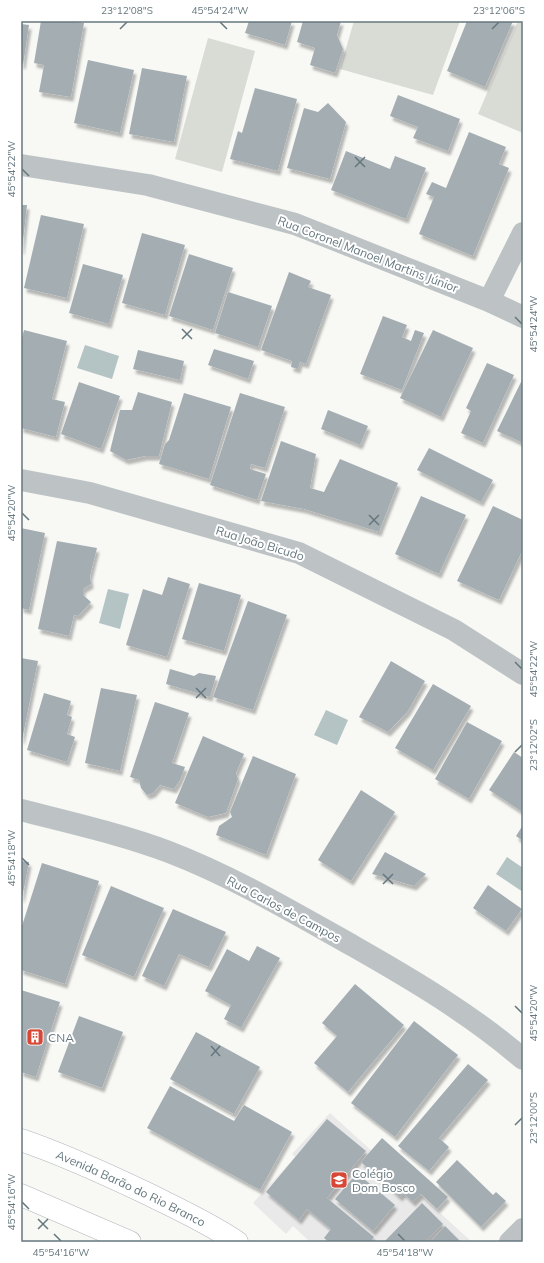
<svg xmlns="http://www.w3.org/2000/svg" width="544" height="1263" font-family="Mulish,sans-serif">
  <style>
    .built { fill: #e9e9e9 }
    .green { fill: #d8dcd5 }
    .water { fill: #b4c3c4 }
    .building { fill: #a4aeb2; filter: url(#shadow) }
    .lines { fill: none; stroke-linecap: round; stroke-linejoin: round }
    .major-casing { stroke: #b1b7ba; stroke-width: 23 }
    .minor { stroke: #bdc3c5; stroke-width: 22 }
    .major { stroke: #fff; stroke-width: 22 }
    .ticks { fill: none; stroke: #65777e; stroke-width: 1.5 }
    .labels { text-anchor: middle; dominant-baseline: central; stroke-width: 4; stroke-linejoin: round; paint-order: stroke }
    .street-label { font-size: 12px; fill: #65777e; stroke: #fff }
    .poi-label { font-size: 12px; fill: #65777e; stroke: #fff; text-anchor: start }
    .neatline { fill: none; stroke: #65777e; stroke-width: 1.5 }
    .ticks-label { font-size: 10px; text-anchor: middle; fill: #65777e }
  </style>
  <defs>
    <filter id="shadow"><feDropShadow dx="2.5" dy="4.5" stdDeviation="1" flood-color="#0004"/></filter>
  </defs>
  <rect width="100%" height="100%" fill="#f8f8f5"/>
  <path class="built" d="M330,1113L472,1242H310L293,1226L286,1234L253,1203L295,1157L292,1154Z"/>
  <path class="green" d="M354,21H460L433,95L340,69Z
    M518,21H523V133L478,114Z
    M208,38L255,51L222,172L175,159Z"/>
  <path class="water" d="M85,345L119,356L112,379L77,368Z
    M108,589L129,594L120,629L99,623Z
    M326,710L348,720L337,745L314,735Z
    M507,857L523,868V892L496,874Z"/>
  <path class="building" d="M41,21H68L84,23L71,97L39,92L44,65L34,63Z
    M249,21H292L285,45L245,33Z
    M303,21H341L337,35L343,49L335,73L310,65L315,48L297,42Z
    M467,21H513L485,87L447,71Z
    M21,24L29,25L23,65L21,64Z
    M88,60L134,70L120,133L74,123Z
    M142,68L187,76L174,142L129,134Z
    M255,88L297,99L278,171L230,159L238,131L242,133Z
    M398,95L460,119L448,151L413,138L418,127L390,116Z
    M328,103L346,122L330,179L287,168L304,108L318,112Z
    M469,132L506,147L499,164L509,168L473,256L419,234L434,197L426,194L432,182L446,188Z
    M346,151L390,169L395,156L426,168L406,219L331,190Z
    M21,205H27L22,250H21Z
    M41,215L84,224L67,298L24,288Z
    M142,233L185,245L165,315L122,303Z
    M189,254L233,268L213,330L169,316Z
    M83,264L123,275L109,324L69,313Z
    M289,272L311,281L308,287L331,295L306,364L300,362L298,369L291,367L292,361L261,350Z
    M228,292L272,306L258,347L215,333Z
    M383,316L407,325L402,337L411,341L415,330L424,333L402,390L360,374Z
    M24,330L67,341L52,399L65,402L56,437L21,428V342Z
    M433,330L473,348L441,417L400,398Z
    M214,349L254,361L248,379L208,365Z
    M138,350L184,361L180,380L133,369Z
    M487,363L514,375L483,443L461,433L471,411L466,408Z
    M522,380L523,381V443L497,431Z
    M79,382L120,396L101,449L61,434Z
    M138,392L172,402L159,456H145L126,460L110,451L120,410H132Z
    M184,393L231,407L209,479L159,464L165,444L169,440Z
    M240,393L285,407L265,468L251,464L250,469L266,474L257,500L210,485Z
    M328,410L368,426L360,445L321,429Z
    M281,441L316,454L310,488L324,492L340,459L398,483L379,532L304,509L261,501Z
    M429,448L493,480L481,502L417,470Z
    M421,496L466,515L439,574L395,554Z
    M493,506L523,520V549L499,600L457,581Z
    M21,528L45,533L29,610L21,608Z
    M57,541L97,548L90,576L91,584L83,589V595L91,602L78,616L74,615L69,636L38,629Z
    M168,577L190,584L167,657L126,645L143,589L162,595Z
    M199,583L241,595L224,651L182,639Z
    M248,601L287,615L253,710L213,697Z
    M21,658L38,661L22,740L21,739Z
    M391,661L425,681L408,711L388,732L359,717Z
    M170,669L194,676L199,673L216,676L210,697L166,684Z
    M433,684L471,706L433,770L395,748Z
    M101,688L137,695L120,771L85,763Z
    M44,693L71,701L67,715L72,717L67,734L75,737L67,762L27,750Z
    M155,702L189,713L172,763L185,767L180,780L174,789L160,785L153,793L147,795L141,788L139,780L130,777Z
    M467,722L502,741L469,799L435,779Z
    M203,736L244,754L236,773L238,779L226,813L208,817L175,803Z
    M514,752L523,758V808L521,811L489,790Z
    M253,756L296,774L266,855L216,835L219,826L232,817L230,812Z
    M361,790L395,812L351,881L318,860Z
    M523,825V841L516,836Z
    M385,852L426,874L414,886L372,874Z
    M21,861L29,862L22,898H21Z
    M42,863L99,881L65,984L21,970V929Z
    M488,885L522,909L506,931L473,908Z
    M111,886L164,908L134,977L82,955Z
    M173,909L226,932L209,967L179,954L164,986L142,976Z
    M257,946L280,958L241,1028L224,1019L231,1005L205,991L227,949L249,961Z
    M355,984L404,1025L348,1092L314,1063L337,1036L322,1023Z
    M21,990L60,1002L36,1077L21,1072Z
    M79,1016L123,1032L102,1088L58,1072Z
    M414,1021L458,1055L395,1137L351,1103Z
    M196,1032L260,1067L234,1114L170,1079Z
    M468,1064L488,1080L439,1138L449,1147L429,1171L398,1146Z
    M170,1086L234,1121L244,1105L292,1132L260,1190L147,1128Z
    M327,1119L366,1151L327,1198L374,1237L370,1242H329L324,1238L331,1229L307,1209L299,1220L266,1192Z
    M382,1138L448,1197L437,1209L421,1194L413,1202L403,1193L400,1197L361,1162Z
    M457,1160L493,1195L496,1192L506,1201L481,1227L436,1182Z
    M357,1173L395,1205L373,1231L335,1199Z
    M422,1203L443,1224L425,1242H384Z
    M445,1226L461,1242H430Z"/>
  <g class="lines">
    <g class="major-casing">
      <g id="major">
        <path id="s1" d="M21,1140C65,1155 106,1174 148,1194C178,1209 209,1223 237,1242"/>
        <path d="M21,1195L130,1242"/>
      </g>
    </g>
    <path class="minor" d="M21,165L148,185L295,224L489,301L523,317
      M489,301L523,233
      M21,480L90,493L299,553L454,630L523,674
      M21,810C71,823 121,834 169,852C234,877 294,913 355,947C413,980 472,1015 523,1059
      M510,1242L523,1229"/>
    <use href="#major" class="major"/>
  </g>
  <path class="ticks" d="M220,22L227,29M120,29L127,22M492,29L499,22M355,157L365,167M355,167L365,157M22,169L29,176M515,317L522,324M182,329L192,339M182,339L192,329M22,513L29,520M369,515L379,525M369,525L379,515M515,662L522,669M196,688L206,698M196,698L206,688M515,752L522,745M22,858L29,865M383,874L393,884M383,884L393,874M515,1006L522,1013M211,1046L220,1056M211,1056L220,1046M515,1125L522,1118M22,1202L29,1209M38,1219L48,1229M38,1229L48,1219M54,1234L61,1241M398,1234L405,1241"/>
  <defs>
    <g id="building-square" transform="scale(0.9)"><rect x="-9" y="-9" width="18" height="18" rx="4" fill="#d74736" stroke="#fff"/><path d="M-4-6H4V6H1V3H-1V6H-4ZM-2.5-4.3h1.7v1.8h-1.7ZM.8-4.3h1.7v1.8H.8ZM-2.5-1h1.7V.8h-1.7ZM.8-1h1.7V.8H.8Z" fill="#fff"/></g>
    <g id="school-square" transform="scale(0.9)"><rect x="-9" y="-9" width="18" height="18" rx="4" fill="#d74736" stroke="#fff"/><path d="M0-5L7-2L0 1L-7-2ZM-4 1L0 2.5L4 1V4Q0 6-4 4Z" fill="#fff"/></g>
  </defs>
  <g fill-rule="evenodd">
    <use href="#building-square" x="35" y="1037"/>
    <use href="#school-square" x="339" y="1180"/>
  </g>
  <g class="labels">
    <g class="street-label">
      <text transform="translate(368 254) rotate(21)">Rua Coronel Manoel Martins Júnior</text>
      <text transform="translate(260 543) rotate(17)">Rua João Bicudo</text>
      <text transform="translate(284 909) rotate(28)">Rua Carlos de Campos</text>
      <text stroke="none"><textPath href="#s1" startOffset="120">Avenida Barão do Rio Branco</textPath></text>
    </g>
    <g class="poi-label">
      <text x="48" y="1037">CNA</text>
      <text x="352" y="1173">Colégio<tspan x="352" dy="14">Dom Bosco</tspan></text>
    </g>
  </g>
  <rect width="544" height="1263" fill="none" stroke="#ffffff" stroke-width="44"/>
  <rect x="22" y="22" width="500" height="1219" class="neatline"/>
  <g class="ticks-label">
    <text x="127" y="14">23°12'08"S</text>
    <text x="220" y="14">45°54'24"W</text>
    <text x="499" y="14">23°12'06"S</text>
    <text transform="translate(11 169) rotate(-90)" y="4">45°54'22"W</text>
    <text transform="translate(533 324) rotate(-90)" y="4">45°54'24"W</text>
    <text transform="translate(11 513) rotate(-90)" y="4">45°54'20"W</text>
    <text transform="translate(533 669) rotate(-90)" y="4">45°54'22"W</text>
    <text transform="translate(533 745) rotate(-90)" y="4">23°12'02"S</text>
    <text transform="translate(11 858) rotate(-90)" y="4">45°54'18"W</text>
    <text transform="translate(533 1013) rotate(-90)" y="4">45°54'20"W</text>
    <text transform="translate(533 1118) rotate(-90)" y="4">23°12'00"S</text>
    <text transform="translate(11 1202) rotate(-90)" y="4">45°54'16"W</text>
    <text x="61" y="1256">45°54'16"W</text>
    <text x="405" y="1256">45°54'18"W</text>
  </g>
</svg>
